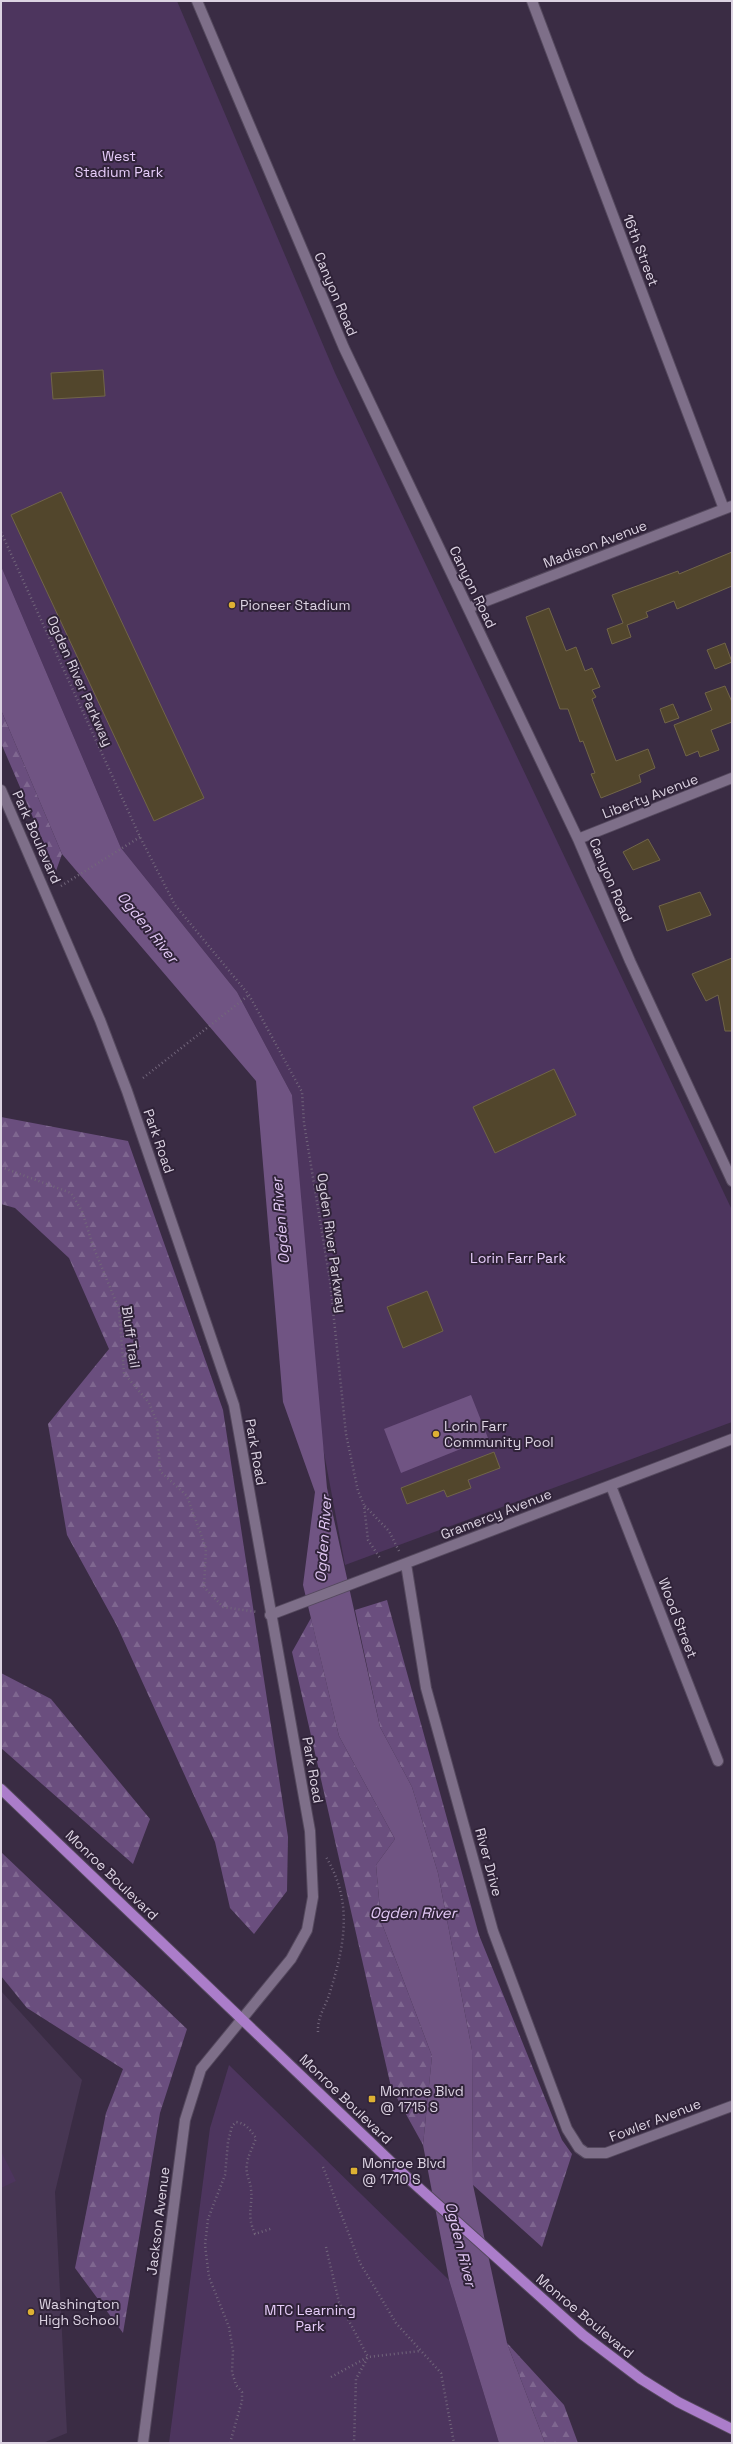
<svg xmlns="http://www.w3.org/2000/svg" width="733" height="2444" font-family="'Space Grotesk',sans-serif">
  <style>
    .built { fill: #473653 }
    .green { fill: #4d355e }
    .forest { fill: url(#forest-firs) }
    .water { fill: #705483 }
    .building { fill: #52462c; stroke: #716549 }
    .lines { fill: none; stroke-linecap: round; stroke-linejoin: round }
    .minor-casing { stroke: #55495e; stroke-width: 12 }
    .major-casing { stroke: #55495e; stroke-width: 12 }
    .path { stroke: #72667b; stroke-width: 2.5; stroke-dasharray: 1 3; stroke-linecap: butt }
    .minor { stroke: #7e6f89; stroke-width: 10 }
    .major { stroke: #ab7dca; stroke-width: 10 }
    .poi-dot { fill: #deb133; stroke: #302339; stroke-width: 1.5 }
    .labels { text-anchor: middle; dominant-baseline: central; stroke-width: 4; stroke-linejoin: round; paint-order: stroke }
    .park-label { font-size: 14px; fill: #e7cdfa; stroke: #302339 }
    .street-label { font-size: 14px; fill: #dcd3e2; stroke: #302339 }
    .poi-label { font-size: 14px; fill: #dcd3e2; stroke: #302339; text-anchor: start }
    .water-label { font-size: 15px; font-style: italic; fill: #e2c8f5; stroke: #302339 }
  </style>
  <defs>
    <pattern id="forest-firs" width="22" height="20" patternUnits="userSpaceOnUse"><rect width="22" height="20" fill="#6a4e7e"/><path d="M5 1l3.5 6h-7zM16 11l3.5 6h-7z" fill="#7f6790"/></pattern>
  </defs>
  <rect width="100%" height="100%" fill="#3a2c44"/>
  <path class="built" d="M1,1991L82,2080L55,2192L67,2433L43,2443H1Z"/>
  <path class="green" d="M1,1H177L335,373L732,1210V1422L345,1565L315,1405L292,1095L237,992L121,848L1,566Z
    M229,2065L449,2280L499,2443H169L210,2128Z
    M1,2151L16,2181L1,2188Z"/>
  <path class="forest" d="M1,710L62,854L56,871L1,743Z
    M1,1117L128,1141L223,1410L288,1837L287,1891L254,1934L230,1908L215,1842L117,1626L67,1535L48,1424L109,1349L69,1258L15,1208L1,1204Z
    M387,1600L479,1935L562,2140L572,2154L542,2247L473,2185L472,2050L438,1873L412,1787L380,1727L355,1610Z
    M311,1618L339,1736L395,1839L376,1865L381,1921L432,2056L423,2145L391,2087L292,1652Z
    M1,1673L51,1699L150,1819L133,1864L1,1748Z
    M1,1852L187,2029L160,2113L123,2333L75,2268L106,2113L123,2069L27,2008L1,1976Z
    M507,2343L564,2405L578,2443H545Z"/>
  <path class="water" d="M1,566L121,848L237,992L292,1095L327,1488L380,1727L412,1787L438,1873L472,2050L473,2185L507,2343L545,2443H499L449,2280L423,2145L432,2056L381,1921L376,1865L395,1839L339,1736L303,1585L315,1492L283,1402L256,1081L62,854L1,710Z
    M471,1395L488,1438L401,1473L384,1429Z"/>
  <path class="building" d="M103,370L105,396L53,399L51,373Z
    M61,492L204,798L154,821L11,515Z
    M732,552V586L677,609L674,601L646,612L648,617L627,625L631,637L612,644L607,629L623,623L612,595L678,571L679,574Z
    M549,608L566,651L576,647L585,671L592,668L600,687L592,690L596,697L592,699L616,761L648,749L655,768L639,775L641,782L601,798L591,774L595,773L583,741L580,742L568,709H560L526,617Z
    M725,643L732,662L715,669L707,650Z
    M725,686L732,702V722L711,730L719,750L700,757L698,751L686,756L674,725L712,710L705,693Z
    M673,704L679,718L665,723L660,709Z
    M648,839L660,860L633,870L623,852Z
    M700,892L711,915L667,931L659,906Z
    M732,958V1031H725L718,995L706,1001L692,974Z
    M554,1069L576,1115L495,1153L473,1107Z
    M427,1291L443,1331L403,1348L387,1307Z
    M494,1452L500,1468L468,1480L471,1488L447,1497L444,1490L407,1504L401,1488Z"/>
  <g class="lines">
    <g class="minor-casing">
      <path id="minor" d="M197,1L344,348L578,839L630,961L732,1181
        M532,1L724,509
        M468,608L732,506
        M1,790L100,1020L127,1091L234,1405L310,1831L313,1897L307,1930L291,1959L201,2069L185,2120L143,2443
        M578,839L732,778
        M611,1486L718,1761
        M406,1564L426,1688L493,1931L567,2129L579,2148L586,2153H606L732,2106
        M270,1615L732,1439"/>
    </g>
    <g class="major-casing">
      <path id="major" d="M1,1789L409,2179L583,2335L641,2379L678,2402L732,2429"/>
    </g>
    <path class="path" d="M1,532L140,837L175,905L249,995L302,1092L304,1123L330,1281L346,1434L358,1491L364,1505L368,1540L380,1558
      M61,886L140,837
      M143,1078L249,995
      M1,1167L71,1193L82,1211L93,1246L119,1309L124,1373L149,1403L157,1422L160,1471L187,1496L206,1548L204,1587L223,1607L257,1612
      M365,1506L389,1531L399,1551
      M318,2032C317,2017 326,2006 330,1992C345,1944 353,1902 326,1857
      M323,2167L360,2263L396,2323L441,2373L454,2443
      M326,2247L339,2302L368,2357L356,2379L354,2443
      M331,2377L368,2357L420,2351
      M230,2443L242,2401V2392L236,2385L232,2372L233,2351L229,2327L209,2277L205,2245L208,2219L225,2175L228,2142L232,2126L236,2122C246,2123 250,2130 256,2138C253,2147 248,2155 247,2164C245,2174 250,2179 251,2189C253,2207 246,2214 255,2234L273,2228"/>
    <use href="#minor" class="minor"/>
    <use href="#major" class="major"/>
  </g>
  <g class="poi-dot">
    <circle cx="232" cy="605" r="4"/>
    <circle cx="436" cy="1434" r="4"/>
    <rect x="368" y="2095" width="8" height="8" rx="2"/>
    <rect x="350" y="2167" width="8" height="8" rx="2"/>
    <circle cx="31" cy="2312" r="4"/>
  </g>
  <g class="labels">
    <g class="park-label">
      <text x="119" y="156">West<tspan x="119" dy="16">Stadium Park</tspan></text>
      <text x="518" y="1258">Lorin Farr Park</text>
      <text x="310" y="2310">MTC Learning<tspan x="310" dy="16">Park</tspan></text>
    </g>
    <g class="street-label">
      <text transform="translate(641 250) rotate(69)">16th Street</text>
      <text transform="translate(336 294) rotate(67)">Canyon Road</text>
      <text transform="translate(595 544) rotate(-21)">Madison Avenue</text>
      <text transform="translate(473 587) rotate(64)">Canyon Road</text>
      <text transform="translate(80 681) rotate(66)">Ogden River Parkway</text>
      <text transform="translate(650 796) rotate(-21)">Liberty Avenue</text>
      <text transform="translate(37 837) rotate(66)">Park Boulevard</text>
      <text transform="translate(611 880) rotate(67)">Canyon Road</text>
      <text transform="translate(159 1141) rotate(71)">Park Road</text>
      <text transform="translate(332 1243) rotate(82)">Ogden River Parkway</text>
      <text transform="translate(131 1337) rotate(82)">Bluff Trail</text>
      <text transform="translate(256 1452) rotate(80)">Park Road</text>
      <text transform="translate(496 1514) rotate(-21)">Gramercy Avenue</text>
      <text transform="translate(678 1618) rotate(69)">Wood Street</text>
      <text transform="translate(313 1770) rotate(80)">Park Road</text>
      <text transform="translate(489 1862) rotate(75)">River Drive</text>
      <text transform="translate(112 1875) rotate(44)">Monroe Boulevard</text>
      <text transform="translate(346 2099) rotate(44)">Monroe Boulevard</text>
      <text transform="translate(655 2120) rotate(-21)">Fowler Avenue</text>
      <text transform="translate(158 2221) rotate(-83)">Jackson Avenue</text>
      <text transform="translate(585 2316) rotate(40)">Monroe Boulevard</text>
    </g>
    <g class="poi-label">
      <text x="240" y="605">Pioneer Stadium</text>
      <text x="444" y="1426">Lorin Farr<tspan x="444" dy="16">Community Pool</tspan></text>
      <text x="380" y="2091">Monroe Blvd<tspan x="380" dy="16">@ 1715 S</tspan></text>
      <text x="362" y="2163">Monroe Blvd<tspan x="362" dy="16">@ 1710 S</tspan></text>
      <text x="39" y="2304">Washington<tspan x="39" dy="16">High School</tspan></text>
    </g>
    <g class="water-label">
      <text transform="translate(148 927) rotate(51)">Ogden River</text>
      <text transform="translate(280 1221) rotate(-95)">Ogden River</text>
      <text transform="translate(323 1539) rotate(-86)">Ogden River</text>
      <text x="413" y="1912">Ogden River</text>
      <text transform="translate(461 2244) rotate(76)">Ogden River</text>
    </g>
  </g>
  <rect width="733" height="2444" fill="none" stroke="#dcd3e2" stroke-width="4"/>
</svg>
